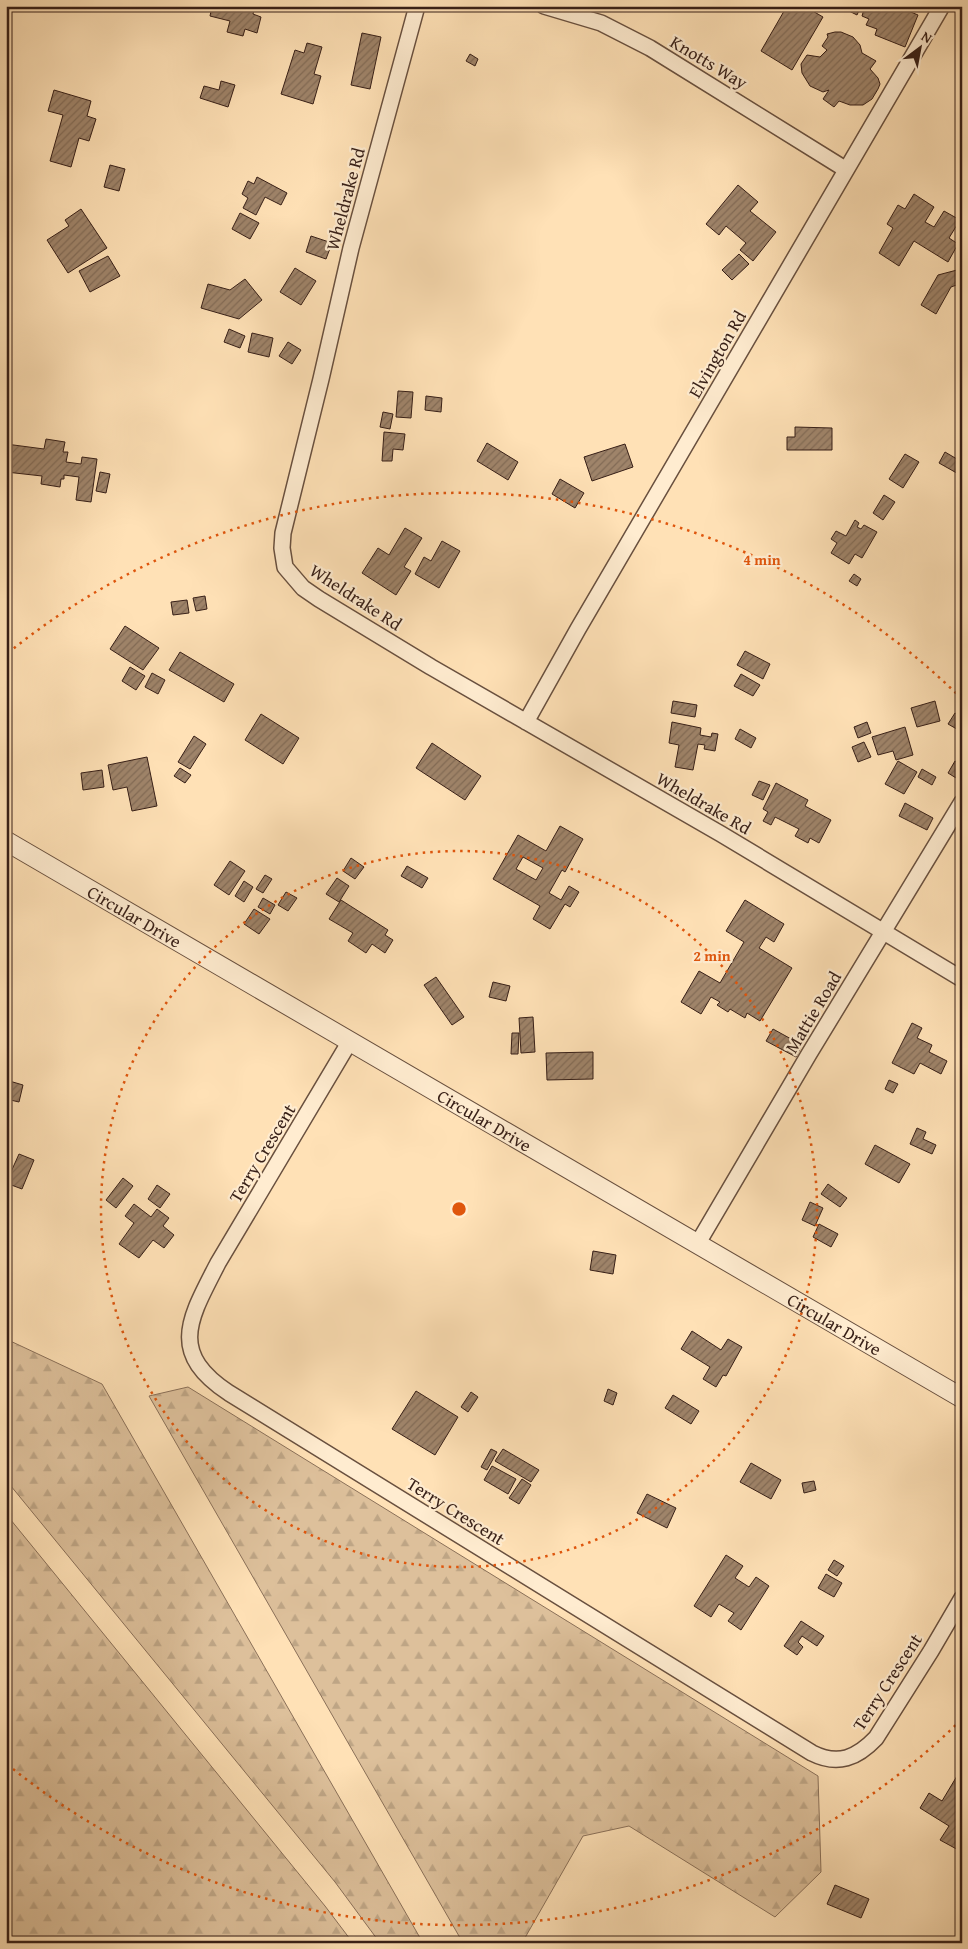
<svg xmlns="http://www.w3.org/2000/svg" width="968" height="1949" font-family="'Gentium Book Plus',serif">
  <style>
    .forest { fill: url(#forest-firs); stroke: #8a7059 }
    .building { fill: url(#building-hatch); stroke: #371f17; fill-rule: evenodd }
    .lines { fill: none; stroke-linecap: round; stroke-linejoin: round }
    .minor-casing { stroke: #69503f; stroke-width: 18 }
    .tertiary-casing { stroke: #69503f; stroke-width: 21 }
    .minor { stroke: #ffecd0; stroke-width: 15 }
    .tertiary { stroke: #ffecd0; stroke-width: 19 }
    .ring { fill: none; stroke: #df560d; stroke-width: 2.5; stroke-dasharray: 2.5 5 }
    .labels { text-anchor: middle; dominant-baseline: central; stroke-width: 4.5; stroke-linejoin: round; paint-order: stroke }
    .street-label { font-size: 18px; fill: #371f17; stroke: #ffecd0 }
    .centre { fill: #df560d; stroke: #ffecd0; stroke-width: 2.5 }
    .ring-label { font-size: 15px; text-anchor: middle; font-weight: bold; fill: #df560d; stroke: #ffecd0; stroke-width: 4.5; stroke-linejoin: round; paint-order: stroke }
  </style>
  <defs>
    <pattern id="forest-firs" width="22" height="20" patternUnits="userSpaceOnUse" patternTransform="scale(1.25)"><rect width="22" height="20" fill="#ddc09b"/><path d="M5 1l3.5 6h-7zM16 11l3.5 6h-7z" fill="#bea585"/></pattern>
    <pattern id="building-hatch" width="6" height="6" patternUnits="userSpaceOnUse" patternTransform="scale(1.25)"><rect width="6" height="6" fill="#9f846a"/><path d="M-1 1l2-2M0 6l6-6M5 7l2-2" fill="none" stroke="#826b56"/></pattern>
  </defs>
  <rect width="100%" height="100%" fill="#ffe1b6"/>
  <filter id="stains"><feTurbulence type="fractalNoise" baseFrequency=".004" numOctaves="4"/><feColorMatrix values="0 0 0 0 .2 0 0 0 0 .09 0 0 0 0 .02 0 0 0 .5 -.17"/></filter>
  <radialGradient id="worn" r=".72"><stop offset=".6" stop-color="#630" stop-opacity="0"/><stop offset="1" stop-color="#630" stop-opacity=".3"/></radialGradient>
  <path class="forest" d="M6,1339L102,1384L423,1943H380L335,1882L6,1480Z
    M188,1387L818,1776L821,1872L775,1917L629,1826L583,1836L522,1943H463L149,1396Z
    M6,1514L325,1906L353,1943H6Z"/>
  <path class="building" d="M185,6H204L203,11Z
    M212,6H255L253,14L261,17L257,33L245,29L243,36L227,32L230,21L210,16Z
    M787,6H804L823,17L792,70L761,51Z
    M839,6H861L857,15Z
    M865,6H908L906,10L918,15L905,47L875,35L877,29L866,25L869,19L862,16Z
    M835,32H841L853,37L860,45L862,53L876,61L870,69L878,78L880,84L878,89L872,99L863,105H850L839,101L834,107L823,99L829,90L823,92L810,86L802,73L801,64L807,55L820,57L827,50L822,46L828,37L827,34Z
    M362,33L381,37L370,89L351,85Z
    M307,43L322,47L314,74L321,76L313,104L281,94L295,50L304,53Z
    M470,54L478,59L475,66L466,61Z
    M221,81L235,85L228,107L200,98L204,86L219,90Z
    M54,90L91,101L87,116L96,119L89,141L79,138L71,167L50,161L63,115L48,111Z
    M110,165L125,169L119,191L104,187Z
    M257,177L287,193L281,205L265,197L256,215L243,208L248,198L242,194L248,181L254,184Z
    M738,185L758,202L750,211L776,232L753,261L740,250L746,243L726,226L719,235L706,224Z
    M914,194L934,207L925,222L934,227L944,211L960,220L949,238L958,244L948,262L914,241L899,266L879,253L893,228L887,224L898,205L905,209Z
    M81,209L107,248L68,273L47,240L69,226L65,220Z
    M240,213L259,223L250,239L232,229Z
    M311,236L332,243L326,259L306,252Z
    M739,254L749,264L732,280L722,270Z
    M108,256L120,276L90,292L79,271Z
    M295,268L316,281L301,305L280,292Z
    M957,270L962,283L951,287L936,314L921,305L938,275Z
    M245,279L262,300L239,319L201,308L208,284L230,290Z
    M229,329L245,336L240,348L224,342Z
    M252,333L273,338L269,357L248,352Z
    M288,342L301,350L292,364L279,356Z
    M398,391L413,392L411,418L396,417Z
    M426,396L442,398L441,412L425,410Z
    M383,412L393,414L390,429L380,427Z
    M795,427L832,428V450H787V437H795Z
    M384,432L405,434L403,450L393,449L392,461H382Z
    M46,439L65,442L63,452H68L66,462L81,464L82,457L97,459L91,502L76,500L79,477L64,475V479H61L60,487L41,484L42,476L6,472V444L44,449Z
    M487,443L518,462L508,480L477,461Z
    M625,444L633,467L592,481L584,457Z
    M945,452L962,462V476L939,463Z
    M905,454L919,462L903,488L889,479Z
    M100,472L110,474L106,493L96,491Z
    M560,479L584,493L575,508L552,494Z
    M884,495L895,502L883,520L873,513Z
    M855,520L859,523L857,527L861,529L864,525L877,532L862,558L855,554L849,564L831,553L837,543L831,539L836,531L846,536Z
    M405,528L422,538L404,567L411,571L396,595L362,573L378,548L389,555Z
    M442,541L460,551L439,588L415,574L424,557L431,561Z
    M854,574L861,579L857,586L849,581Z
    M205,596L207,609L196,611L193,598Z
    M187,600L189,613L173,615L171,602Z
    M125,626L159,648L143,670L110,649Z
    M745,651L770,664L763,679L737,665Z
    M180,652L234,684L224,702L169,670Z
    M130,667L145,676L136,690L122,681Z
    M152,673L165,680L158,694L145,687Z
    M741,674L760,685L753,696L734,686Z
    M673,701L697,705L695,717L671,713Z
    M935,701L940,721L917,727L911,708Z
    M955,713L962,717V732L948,724Z
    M261,714L299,738L283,764L245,740Z
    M672,722L701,728L700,735L711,737L712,733L718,734L715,751L704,749L705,745L698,744L693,770L675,767L679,745L669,743Z
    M867,722L871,733L858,738L854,727Z
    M905,727L913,755L896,760L893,751L878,755L872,737Z
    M740,729L756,738L751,748L735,739Z
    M194,736L206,744L190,769L178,762Z
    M864,742L871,757L858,762L852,747Z
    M432,743L481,776L465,800L416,768Z
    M147,757L157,806L132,811L127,787L113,790L108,765Z
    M898,761L917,772L904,794L885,784Z
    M955,761L962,765L961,781L948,773Z
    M180,768L191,775L185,783L174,776Z
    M922,769L936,777L932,785L918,777Z
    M102,770L104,787L83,790L81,773Z
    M759,781L770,785L763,800L752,795Z
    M776,783L808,800L805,806L831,820L819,843L810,838L808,843L795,836L799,829L775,817L771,825L763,821L768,812L763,809Z
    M905,803L933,818L927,830L899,816Z
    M560,826L583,839L565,872L562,870L549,893L561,900L569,886L579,892L570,907L565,904L550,929L533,919L540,906L493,879L518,835L546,851ZM523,857L543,868L536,880L516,869Z
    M351,858L364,867L355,879L343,871Z
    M230,861L245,871L229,895L214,885Z
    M407,866L428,878L422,888L401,876Z
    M265,875L272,879L263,893L256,889Z
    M337,878L349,886L339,902L326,894Z
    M244,881L253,887L244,902L235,896Z
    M286,892L297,898L288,911L278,905Z
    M263,898L275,905L270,914L258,907Z
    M341,900L388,930L385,935L393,940L385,953L372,944L366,953L348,941L353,933L329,919Z
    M745,900L784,924L774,942L766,937L759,948L792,968L760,1021L747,1013L745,1018L730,1009L728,1012L717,1005L720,1002L711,997L701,1014L681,1002L699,971L720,983L744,942L726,931Z
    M254,909L270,919L259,934L244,924Z
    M436,977L464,1017L452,1025L424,985Z
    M493,982L510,986L506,1001L489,997Z
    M533,1017L535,1052L521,1053L519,1018Z
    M912,1023L922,1028L917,1038L932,1045L929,1052L947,1061L941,1074L920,1063L914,1074L892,1063Z
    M773,1029L802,1045L796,1057L766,1041Z
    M512,1033H519L518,1054H511Z
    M593,1052V1079L547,1080L546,1053Z
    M6,1080L23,1085L19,1102L6,1099Z
    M889,1080L898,1084L893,1093L885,1089Z
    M917,1128L926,1132L923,1139L936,1145L932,1154L910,1144Z
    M875,1145L910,1164L899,1183L865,1164Z
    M19,1154L34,1160L22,1189L6,1183Z
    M123,1178L133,1186L116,1208L106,1200Z
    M828,1184L847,1198L840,1207L821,1194Z
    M157,1185L170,1194L160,1208L148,1199Z
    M810,1202L823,1208L815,1226L802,1220Z
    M134,1204L151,1217L157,1209L169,1218L163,1226L174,1235L164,1248L153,1240L139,1258L119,1244L134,1223L125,1216Z
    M819,1224L838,1234L831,1247L813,1237Z
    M593,1251L616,1255L613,1274L590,1270Z
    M692,1331L721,1350L728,1339L742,1347L726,1376L723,1375L716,1387L703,1379L710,1367L681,1349Z
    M608,1389L617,1393L613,1405L604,1401Z
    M416,1391L458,1417L435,1455L392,1429Z
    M471,1392L478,1397L468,1412L461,1407Z
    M673,1395L699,1411L691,1424L665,1408Z
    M491,1449L497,1452L487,1470L481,1467Z
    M503,1449L539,1470L531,1482L495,1461Z
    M751,1463L781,1480L771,1499L740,1482Z
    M492,1466L516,1479L508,1494L484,1480Z
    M522,1479L531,1485L519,1504L509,1498Z
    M814,1481L816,1490L804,1493L802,1483Z
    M647,1494L676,1508L667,1528L637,1513Z
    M726,1555L743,1566L735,1578L749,1587L756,1577L769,1586L741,1630L728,1621L734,1613L719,1604L711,1617L694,1606Z
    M834,1560L844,1566L837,1576L828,1570Z
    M826,1574L842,1583L834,1597L818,1588Z
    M801,1621L824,1636L817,1646L802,1636L798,1642L803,1647L797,1655L784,1646Z
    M960,1771L962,1772V1852L940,1840L949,1826L920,1808L929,1793L942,1801Z
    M835,1885L869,1899L861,1918L827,1904Z"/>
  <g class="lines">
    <g class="minor-casing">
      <path id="minor" d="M417,6L351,248L321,379L283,533L282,548L285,567L303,588L319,599L431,667L721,834L962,979
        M544,6L601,23L650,48L845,169
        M526,722L578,629L942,6
        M350,1041L218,1263C190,1318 167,1352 229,1393L812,1753C838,1766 857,1758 876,1738L931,1651L962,1598
        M698,1243L809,1054L962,802"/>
    </g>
    <g class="tertiary-casing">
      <g id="tertiary">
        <path id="s1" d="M6,841L962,1398"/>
      </g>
    </g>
    <use href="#minor" class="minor"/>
    <use href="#tertiary" class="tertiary"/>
  </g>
  <g class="ring">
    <circle cx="459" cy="1209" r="358"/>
    <path d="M961 1720A716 716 0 0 1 8 1765M8 653A716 716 0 0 1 961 698"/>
  </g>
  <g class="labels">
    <g class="street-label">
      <text transform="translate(709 62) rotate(31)">Knotts Way</text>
      <text transform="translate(345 199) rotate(-75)">Wheldrake Rd</text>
      <text transform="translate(717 354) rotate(-60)">Elvington Rd</text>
      <text transform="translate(356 597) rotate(33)">Wheldrake Rd</text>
      <text transform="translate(704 803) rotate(30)">Wheldrake Rd</text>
      <text stroke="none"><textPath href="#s1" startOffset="149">Circular Drive</textPath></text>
      <text transform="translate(813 1012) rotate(-59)">Mattie Road</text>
      <text stroke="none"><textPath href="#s1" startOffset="554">Circular Drive</textPath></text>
      <text transform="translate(262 1153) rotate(-59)">Terry Crescent</text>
      <text stroke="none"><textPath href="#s1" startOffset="959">Circular Drive</textPath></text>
      <text transform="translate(456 1511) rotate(32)">Terry Crescent</text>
      <text transform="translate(887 1682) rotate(-57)">Terry Crescent</text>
    </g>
  </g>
  <circle cx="459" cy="1209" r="8" class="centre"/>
  <g class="ring-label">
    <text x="762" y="565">4 min</text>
    <text x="712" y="961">2 min</text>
  </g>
  <rect width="968" height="1949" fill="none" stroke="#ffe1b6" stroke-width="25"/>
  <rect x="8" y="8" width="953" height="1934" fill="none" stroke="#371f17" stroke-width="2.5"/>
  <rect x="12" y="12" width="943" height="1924" fill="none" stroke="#371f17"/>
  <g transform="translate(920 48) rotate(32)" stroke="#ffecd0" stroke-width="4" paint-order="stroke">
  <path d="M0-4L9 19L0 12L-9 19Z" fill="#371f17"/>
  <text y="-8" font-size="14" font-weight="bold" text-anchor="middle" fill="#371f17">N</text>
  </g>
  <rect width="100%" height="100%" filter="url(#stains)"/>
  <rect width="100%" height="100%" fill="url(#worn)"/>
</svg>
